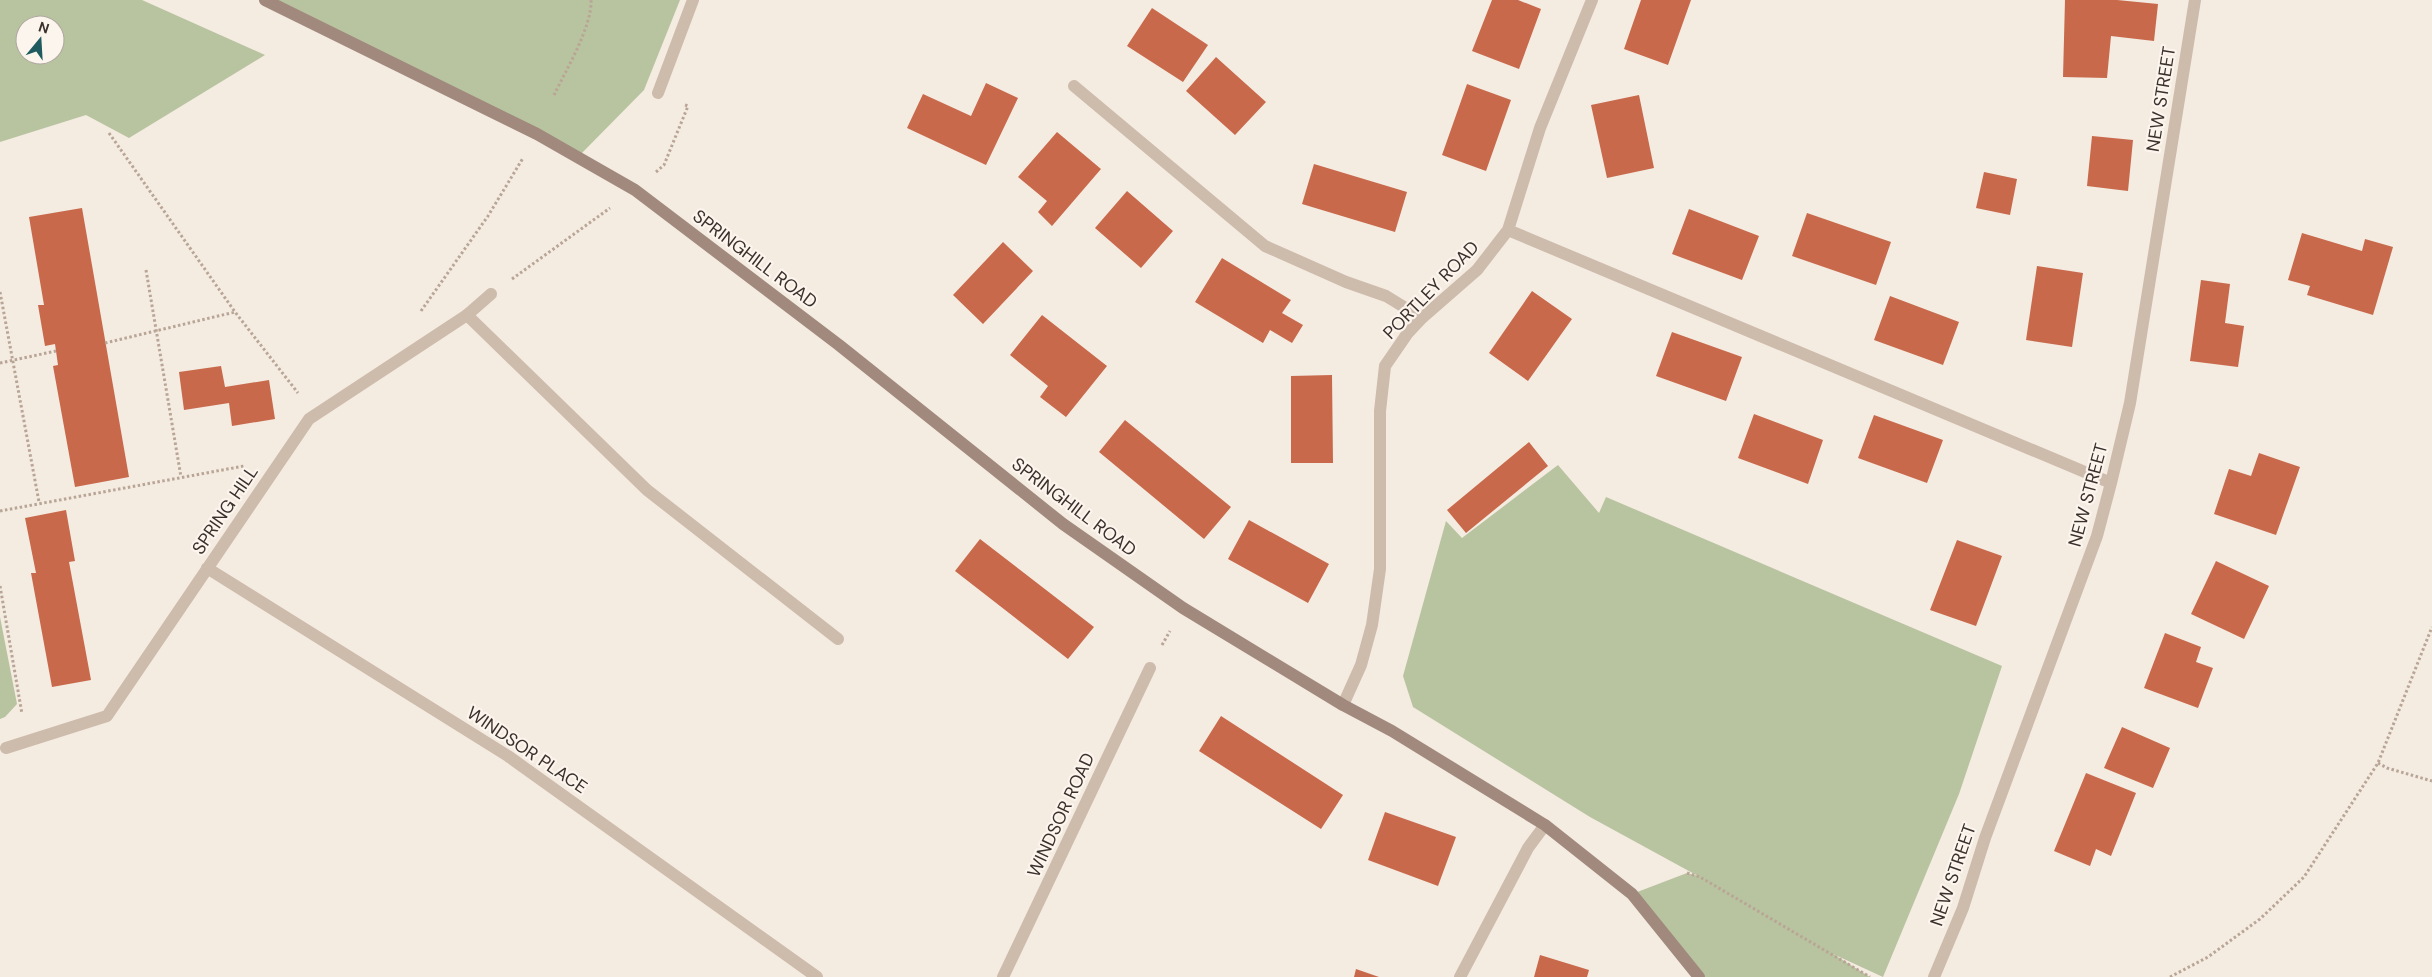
<svg xmlns="http://www.w3.org/2000/svg" width="2432" height="977" font-family="'DM Sans',sans-serif">
  <style>
    .green { fill: #b8c4a0; fill-rule: evenodd }
    .building { fill: #c8694b }
    .lines { fill: none; stroke-linecap: round; stroke-linejoin: round }
    .path { stroke: #b9a596; stroke-width: 3; stroke-dasharray: 2.5 2.5; stroke-linecap: butt }
    .lane { stroke: #cdbbac; stroke-width: 12 }
    .street { stroke: #cdbbac; stroke-width: 12 }
    .secondary { stroke: #a18a7d; stroke-width: 12 }
    .labels { text-anchor: middle; dominant-baseline: central; stroke-width: 4.5; stroke-linejoin: round; paint-order: stroke }
    .street-label { font-size: 18px; fill: #3b302b; stroke: #fbf5ee }
  </style>
  <rect width="100%" height="100%" fill="#f4ebe1"/>
  <path class="green" d="M0,0H142L265,55L129,138L86,115L0,142ZM25,25H55V55H25Z
    M265,0H680L644,90L579,156Z
    M1558,465L1599,513L1606,497L2002,666L1959,794L1883,977L1833,954L1870,977H1699L1632,894L1687,873L1698,876L1590,817L1413,707L1403,676L1446,521L1462,538Z
    M0,617L17,704L5,717L0,719Z"/>
  <path class="building" d="M1492,0H1518L1541,9L1519,69L1472,51Z
    M1641,0H1691L1668,65L1624,49Z
    M2065,0H2117L2158,4L2154,41L2111,36L2107,78L2063,77Z
    M1152,8L1208,45L1183,82L1127,46Z
    M1216,57L1266,102L1235,135L1186,91Z
    M986,83L1018,98L986,165L907,128L923,94L971,116Z
    M1467,84L1511,100L1486,171L1442,155Z
    M1639,95L1654,168L1607,178L1591,105Z
    M1057,132L1101,169L1052,226L1038,212L1047,201L1018,177Z
    M2092,136L2133,140L2128,191L2087,186Z
    M1314,164L1407,192L1395,232L1302,204Z
    M1984,172L2017,179L2010,215L1976,208Z
    M1127,191L1173,231L1141,268L1095,228Z
    M82,208L129,477L75,487L53,366L58,365L55,344L45,346L38,305H44L29,217Z
    M1689,209L1759,236L1742,280L1672,254Z
    M1807,213L1891,242L1876,285L1792,256Z
    M2302,233L2362,251L2365,239L2393,247L2373,315L2307,295L2310,286L2288,280Z
    M1003,242L1033,271L983,324L953,295Z
    M1222,258L1291,300L1282,313L1303,325L1292,343L1270,330L1263,343L1195,302Z
    M2037,266L2083,273L2072,347L2026,340Z
    M2201,280L2230,284L2225,323L2244,326L2238,367L2190,361Z
    M1532,291L1572,319L1528,381L1489,353Z
    M1890,296L1959,322L1943,365L1874,340Z
    M1042,315L1107,366L1066,417L1040,397L1048,386L1010,355Z
    M1672,332L1742,357L1726,401L1656,376Z
    M221,366L225,387L269,380L275,419L232,426L229,403L184,410L179,372Z
    M1332,375L1333,463H1291V376Z
    M1754,414L1823,440L1808,484L1738,458Z
    M1874,415L1943,440L1927,483L1858,458Z
    M1125,420L1231,507L1204,539L1099,452Z
    M1529,442L1548,466L1466,533L1447,510Z
    M2259,453L2300,467L2276,535L2214,514L2229,469L2251,476Z
    M66,510L75,561L69,562L91,680L52,687L31,573H36L25,518Z
    M1249,520L1329,564L1308,603L1228,559Z
    M980,539L1094,627L1068,659L955,571Z
    M1957,540L2002,556L1976,626L1930,610Z
    M2216,561L2269,586L2244,639L2191,614Z
    M2165,633L2201,647L2196,662L2213,668L2198,708L2144,688Z
    M1221,716L1343,795L1321,829L1199,751Z
    M2122,727L2170,748L2153,788L2104,768Z
    M2086,773L2136,793L2111,856L2096,849L2090,866L2054,851Z
    M1385,812L1456,837L1438,886L1368,860Z
    M1540,955L1589,970L1587,977H1534Z
    M1356,969L1379,977H1354Z"/>
  <g class="lines">
    <path class="path" d="M554,95C566,70 592,27 591,0
      M109,133L235,312L298,393
      M656,172L664,165L688,106L683,104
      M146,270L181,477
      M512,279L610,208
      M0,292L39,502
      M421,311L488,216L523,158
      M105,343L235,312
      M0,363L56,351
      M0,511L244,466
      M0,586L22,714
      M1162,645L1170,631
      M2378,763L2387,768L2432,781
      M1687,873L1700,877L1870,977
      M2170,977L2208,957L2260,919L2304,877L2378,763L2432,627"/>
    <path class="lane" d="M467,315L647,490L838,639"/>
    <path class="street" d="M1074,86L1265,246L1346,282L1386,296L1422,318
      M658,93L693,0
      M1508,230L2111,483
      M207,568L508,756L817,977
      M1343,705L1361,665L1372,625L1380,569V411L1385,366L1407,334L1422,318L1477,270L1508,230L1540,128L1592,0
      M6,748L107,716L309,419L467,315L491,294
      M1003,977L1150,668
      M1460,977L1528,848L1545,825
      M1934,977L1963,908L1985,838L2097,536L2111,483L2130,403L2195,0"/>
    <path class="secondary" d="M265,0L537,134L635,190L839,345L1063,524L1183,608L1343,705L1392,731L1545,825L1632,894L1699,977"/>
  </g>
  <g class="labels">
    <g class="street-label">
      <text transform="translate(2161 99) rotate(-81)">NEW STREET</text>
      <text transform="translate(755 259) rotate(37)">SPRINGHILL ROAD</text>
      <text transform="translate(1431 290) rotate(-46)">PORTLEY ROAD</text>
      <text transform="translate(2088 495) rotate(-75)">NEW STREET</text>
      <text transform="translate(1074 507) rotate(37)">SPRINGHILL ROAD</text>
      <text transform="translate(225 510) rotate(-56)">SPRING HILL</text>
      <text transform="translate(527 750) rotate(34)">WINDSOR PLACE</text>
      <text transform="translate(1061 815) rotate(-65)">WINDSOR ROAD</text>
      <text transform="translate(1953 875) rotate(-71)">NEW STREET</text>
    </g>
  </g>
  <g transform="translate(40 40) rotate(18)"><circle r="24" fill="#fbf5ee" stroke="#aea6a0"/>
  <path d="M0-4L9 19L0 12L-9 19Z" fill="#1f5a5e"/>
  <text y="-8" font-size="14" font-weight="bold" text-anchor="middle" fill="#3b302b">N</text>
  </g>
</svg>
